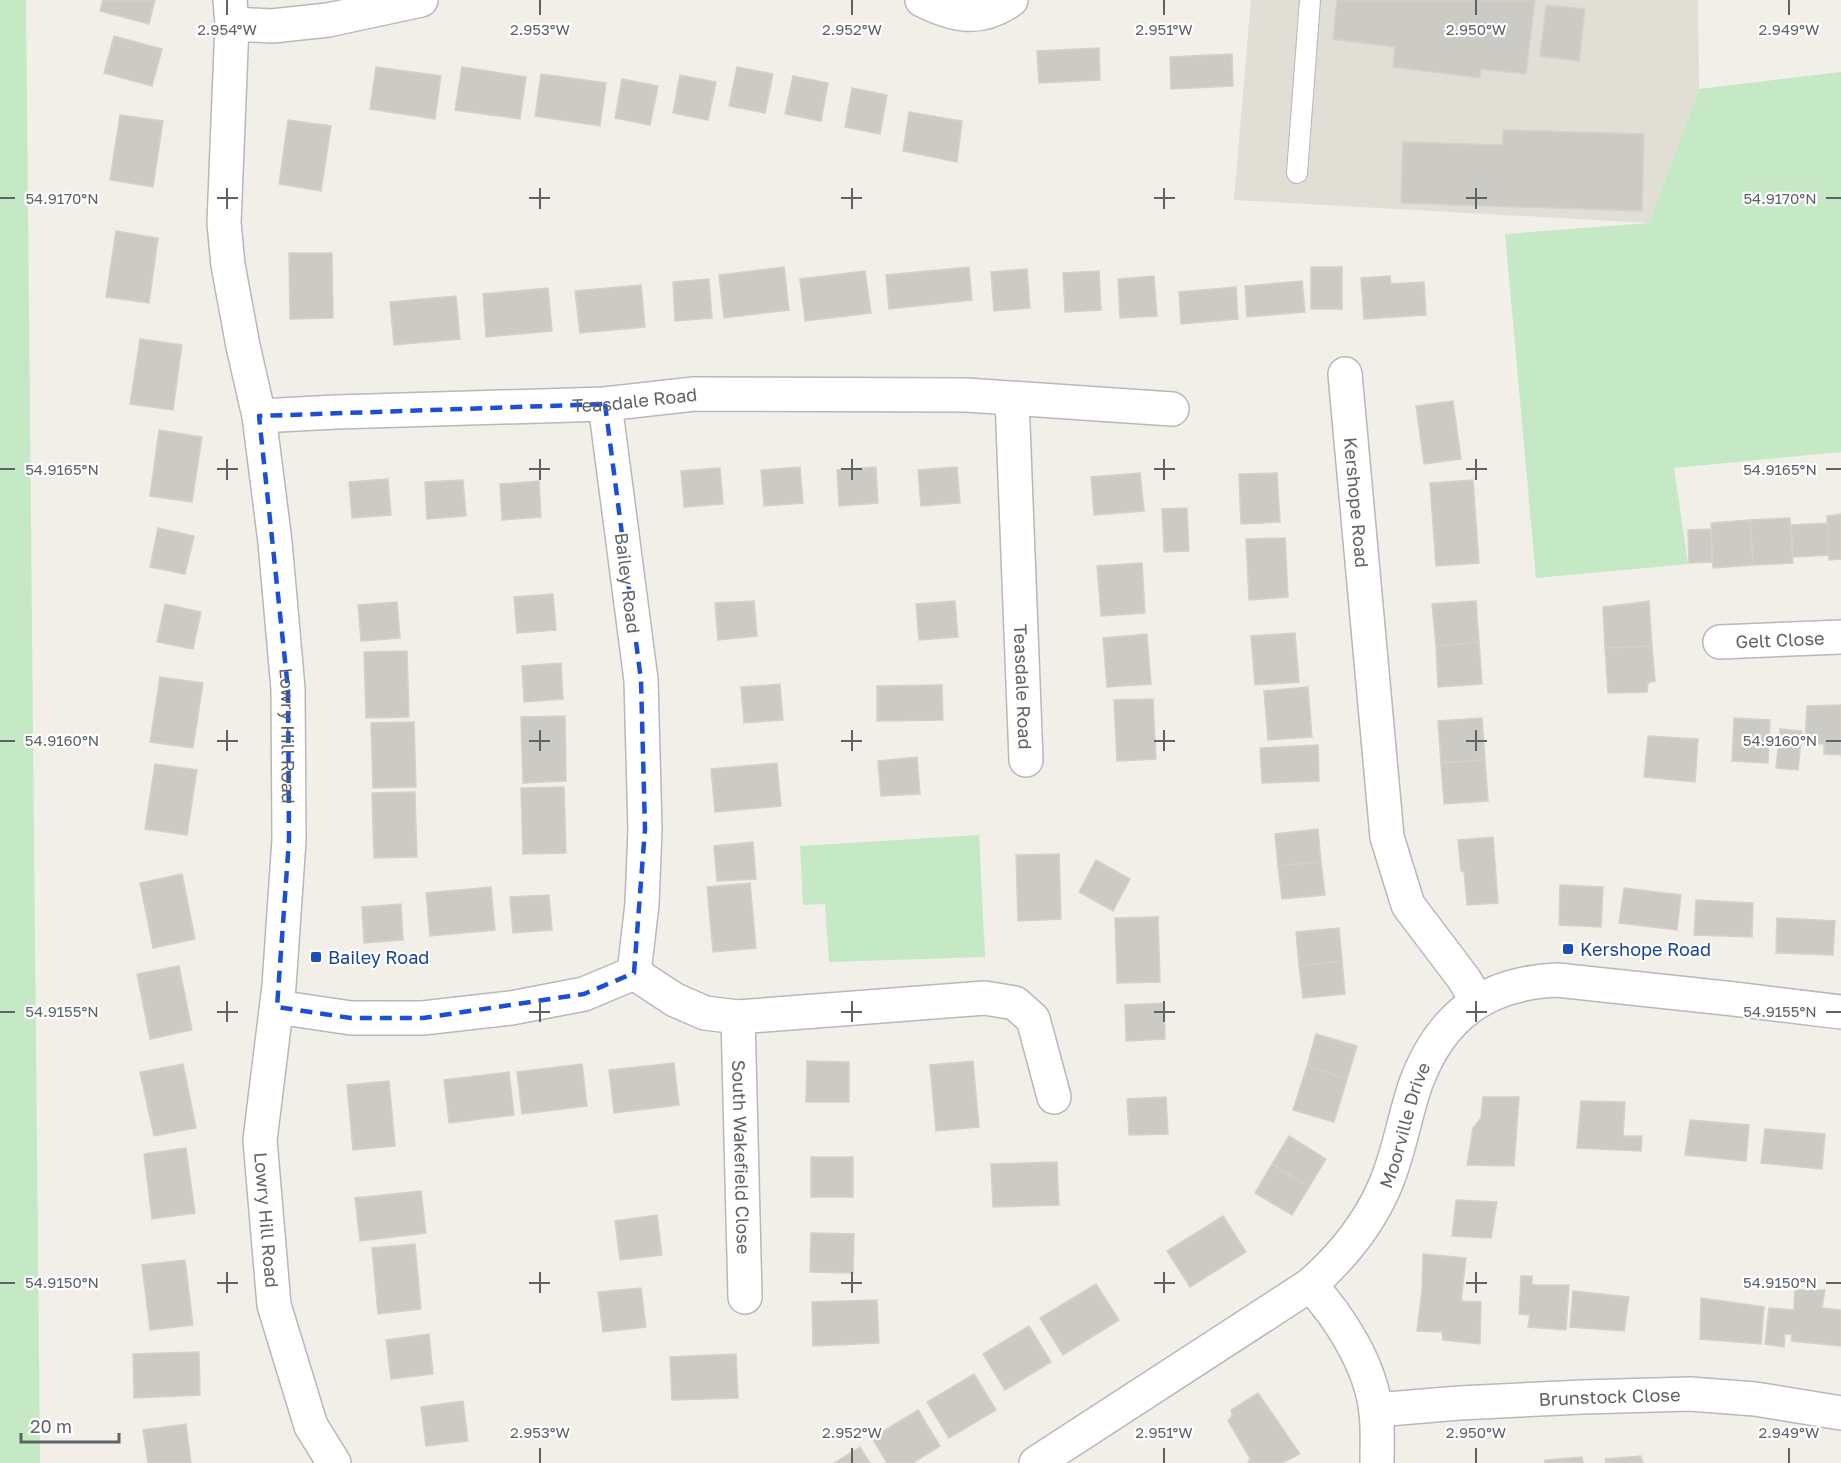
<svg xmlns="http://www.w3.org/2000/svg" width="1841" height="1463" font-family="'Golos Text',sans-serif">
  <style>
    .education { fill: #e1ded6 }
    .green { fill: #c5e8c5 }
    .building { fill: #cccac5; stroke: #d6d1c6; stroke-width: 1.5 }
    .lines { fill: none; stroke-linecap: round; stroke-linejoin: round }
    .lane-casing { stroke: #b5b8bc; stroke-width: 22 }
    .street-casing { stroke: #b5b8bc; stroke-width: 36 }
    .lane { stroke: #fff; stroke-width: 20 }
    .street { stroke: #fff; stroke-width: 33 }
    .marked { fill: none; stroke: #1d4ed8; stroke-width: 4.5; stroke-dasharray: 12 8; stroke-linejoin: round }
    .ticks { fill: none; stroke: #5f6368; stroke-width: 2 }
    .transit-dot { fill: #1a4fb4; stroke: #fff; stroke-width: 2 }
    .labels { text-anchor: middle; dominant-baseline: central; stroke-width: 4.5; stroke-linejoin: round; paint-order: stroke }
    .street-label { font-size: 18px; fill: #5f6368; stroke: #fff }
    .transit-label { font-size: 18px; fill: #164399; stroke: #fff; text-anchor: start }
    .ticks-label { font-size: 15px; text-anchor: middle; fill: #5f6368; stroke: #fff; stroke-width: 4.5; stroke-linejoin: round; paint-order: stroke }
  </style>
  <rect width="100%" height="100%" fill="#f1efe8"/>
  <path class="education" d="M1251,0H1698L1699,89L1649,223L1234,200Z"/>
  <path class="green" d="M0,0H26L40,1463H0Z
    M1841,72V452L1674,468L1688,564L1536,578L1505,234L1649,223L1699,89Z
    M979,835L985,957L829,962L825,904L803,905L800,846Z"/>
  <path class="building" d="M103,0H155L149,24L100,11Z
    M1337,0H1535L1526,74L1481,69L1480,78L1393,67L1395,47L1333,39Z
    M1546,5L1585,9L1579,61L1540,56Z
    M114,36L162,49L152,86L104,73Z
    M1099,48L1100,80L1039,83L1037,51Z
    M1232,54L1233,86L1171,89L1170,57Z
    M376,67L441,76L435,119L370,109Z
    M462,67L526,77L520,119L455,110Z
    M737,67L773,74L765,113L729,106Z
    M541,74L606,83L600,126L535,116Z
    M680,75L716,82L708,120L673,113Z
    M793,76L828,83L821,121L785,114Z
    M622,79L658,86L650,125L615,118Z
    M852,88L887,95L880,134L845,127Z
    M909,112L962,121L957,162L903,151Z
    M120,115L163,121L153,187L110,180Z
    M288,120L331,126L321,191L279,184Z
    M1503,130L1644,134L1642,211L1401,203L1403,142L1503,145Z
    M116,231L158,238L149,303L106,297Z
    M289,253H332L333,318L290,319Z
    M784,267L789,310L724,318L719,275Z
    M969,267L972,300L889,309L886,275Z
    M1311,267H1342V309H1311Z
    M1027,269L1030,308L994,311L991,272Z
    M865,271L871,313L805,321L800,279Z
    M1099,271L1101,310L1065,312L1063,273Z
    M1154,276L1157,316L1120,318L1118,279Z
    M1390,276L1391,284L1424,282L1426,315L1364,319L1361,278Z
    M709,279L712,318L675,321L673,282Z
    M1302,281L1305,312L1247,317L1245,286Z
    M641,285L645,327L580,333L575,291Z
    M1236,287L1238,319L1181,324L1179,292Z
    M548,288L552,331L486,337L483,294Z
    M456,296L460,339L394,345L390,302Z
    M140,339L182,345L173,410L130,404Z
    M1453,401L1461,459L1424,464L1416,406Z
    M159,430L202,437L192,502L150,496Z
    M800,467L803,503L764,506L761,470Z
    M876,467L878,503L839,506L837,470Z
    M957,467L960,503L921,506L918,470Z
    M720,468L723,504L684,507L681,471Z
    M1140,473L1144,511L1094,515L1091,477Z
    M1277,473L1280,522L1241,524L1239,474Z
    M388,479L391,515L352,518L349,482Z
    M463,480L466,516L427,519L425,482Z
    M1473,480L1479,563L1436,566L1430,483Z
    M539,481L541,517L502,520L500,484Z
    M1187,508L1189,551L1164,552L1162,509Z
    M1841,514V559L1829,560L1827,516Z
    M1790,518L1793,563L1753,565L1750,520Z
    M1750,520L1753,565L1713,568L1711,523Z
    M1827,523L1829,555L1793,557L1791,525Z
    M158,528L194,536L185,574L150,567Z
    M1711,529L1712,562L1689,563L1688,530Z
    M1285,538L1288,597L1249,600L1246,539Z
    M1142,563L1145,613L1101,616L1097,566Z
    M553,594L556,630L517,633L514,597Z
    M754,601L757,636L718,640L715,603Z
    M955,601L958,637L919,640L916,604Z
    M1476,601L1479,642L1436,646L1432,604Z
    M1649,601L1652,646L1605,648L1603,607Z
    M397,602L400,638L361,641L358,605Z
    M165,604L201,612L193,649L157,642Z
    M1295,633L1299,682L1255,685L1251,636Z
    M1147,634L1151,684L1107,687L1103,638Z
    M1479,642L1482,684L1438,687L1436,646Z
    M1652,646L1655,681L1648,683L1647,692L1608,693L1605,648Z
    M407,651L409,717L366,718L364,652Z
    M561,663L563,699L524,702L522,666Z
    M160,677L203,683L193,748L150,742Z
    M780,684L783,720L744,723L741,687Z
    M942,685L943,720L877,721V686Z
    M1308,687L1312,737L1268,740L1264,691Z
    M1153,699L1156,759L1117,761L1114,700Z
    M1841,705V755L1824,754V744L1805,743L1807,706Z
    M565,716L566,781L523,783L521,717Z
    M1482,718L1485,760L1441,763L1438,721Z
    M1734,718L1770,720L1768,763L1732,761Z
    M414,722L416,787L373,788L371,723Z
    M1780,729L1802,731L1798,770L1776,768Z
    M1648,736L1698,739L1695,782L1644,777Z
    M1318,745L1319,781L1262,783L1260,748Z
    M917,757L920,794L881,796L878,761Z
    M1485,760L1488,801L1444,804L1441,763Z
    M777,763L781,806L715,812L711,769Z
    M155,764L197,770L187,835L145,829Z
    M564,787L566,853L523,854L521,788Z
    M415,792L417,857L374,858L372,793Z
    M1318,829L1321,862L1278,866L1275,834Z
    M1493,837L1498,903L1467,905L1464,871H1461L1458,840Z
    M753,842L756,879L717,881L714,846Z
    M1059,854L1061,919L1018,921L1016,855Z
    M1096,860L1130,879L1113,911L1079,892Z
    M1321,862L1325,895L1282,899L1278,866Z
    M182,874L195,939L153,948L140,883Z
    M750,883L756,948L713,952L707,887Z
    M1560,885L1603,887L1601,927L1559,925Z
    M491,887L495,930L430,936L426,893Z
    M1624,888L1681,895L1677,930L1619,923Z
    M549,895L552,930L513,933L510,897Z
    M1696,900L1753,903L1752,937L1694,935Z
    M401,904L403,940L364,943L362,907Z
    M1158,917L1160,982L1117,983L1115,918Z
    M1777,918L1835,921L1833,955L1776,953Z
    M1339,928L1342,961L1299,966L1296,932Z
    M1342,961L1345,994L1303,998L1299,966Z
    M179,966L192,1030L150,1039L137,974Z
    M1164,1003L1165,1039L1126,1041L1125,1005Z
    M1316,1034L1357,1046L1347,1079L1307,1066Z
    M807,1061L849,1062V1102H806Z
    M973,1061L979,1127L936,1131L930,1065Z
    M674,1063L679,1105L614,1113L609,1070Z
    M183,1064L196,1128L154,1136L140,1072Z
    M582,1064L587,1106L522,1114L517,1072Z
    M1307,1066L1347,1079L1334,1122L1293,1110Z
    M509,1072L514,1115L449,1123L444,1080Z
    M389,1081L395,1146L353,1150L347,1085Z
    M1166,1097L1168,1134L1129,1135L1127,1099Z
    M1483,1097H1519L1514,1166L1467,1165L1473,1128L1481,1118Z
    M1581,1101L1625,1102L1623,1136H1642L1641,1151L1577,1148Z
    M1690,1120L1749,1125L1746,1161L1685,1155Z
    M1765,1129L1825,1134L1822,1169L1761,1163Z
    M1289,1136L1326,1159L1309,1187L1272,1164Z
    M186,1148L195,1213L152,1219L144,1154Z
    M811,1157H853V1197H811Z
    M1057,1162L1059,1205L993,1207L991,1164Z
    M1272,1164L1309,1187L1292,1215L1255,1193Z
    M421,1191L426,1233L360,1241L355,1198Z
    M1456,1200L1497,1202L1491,1238L1452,1236Z
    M657,1215L662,1255L620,1260L615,1221Z
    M1223,1216L1246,1252L1190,1287L1167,1251Z
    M811,1233L854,1234L853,1273L810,1272Z
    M415,1244L421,1309L378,1314L372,1248Z
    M1423,1254L1466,1258L1461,1301L1481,1302L1480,1344L1443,1340L1442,1332L1417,1331L1422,1290Z
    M185,1260L193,1325L150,1330L142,1265Z
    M1521,1276H1532V1285H1569L1566,1330L1528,1327L1530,1315L1519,1314Z
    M1096,1284L1119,1320L1063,1355L1040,1318Z
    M641,1288L646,1327L603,1332L598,1292Z
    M1795,1290H1825L1822,1308L1841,1310V1346L1791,1341L1792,1334H1785L1784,1347L1765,1344L1769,1308L1794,1310Z
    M1573,1291L1629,1297L1624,1331L1570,1327Z
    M1701,1298L1764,1307L1761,1344L1700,1339Z
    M877,1300L879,1343L813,1346L812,1302Z
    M1029,1326L1051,1362L1005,1390L983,1354Z
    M429,1334L433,1374L391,1379L386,1340Z
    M199,1352L200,1395L134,1398L133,1354Z
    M736,1354L738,1398L672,1400L670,1357Z
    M974,1374L996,1410L949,1438L927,1402Z
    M1258,1393L1300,1454L1282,1463H1248L1250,1458L1228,1421L1232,1416L1231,1410Z
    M463,1401L468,1441L426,1446L421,1407Z
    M918,1410L940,1446L913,1463H887L872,1438Z
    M186,1424L191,1463H148L143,1430Z
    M860,1447L870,1463H834Z
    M1641,1456L1643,1463H1606L1605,1459Z
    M1582,1457L1583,1463H1545V1460Z"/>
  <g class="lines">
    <g class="lane-casing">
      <path id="lane" d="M1297,173L1310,0"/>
    </g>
    <g class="street-casing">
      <g id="street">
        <path id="s1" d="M230,0L232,24L224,223L228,265L243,346L259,416L275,542L288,689L289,840L279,986L260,1140L274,1305L311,1426L334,1463"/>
        <path d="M922,0C954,16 979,22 1011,0"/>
        <path d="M232,24L272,26L328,20L421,0"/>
        <path id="s2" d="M1345,374L1387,837L1408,905L1464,979L1477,1001"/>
        <path id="s3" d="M1012,399L1026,760"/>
        <path id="s4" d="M259,416L336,412L605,404L694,394L966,395L1172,409"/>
        <path id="s5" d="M1720,642L1841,637"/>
        <path d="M634,973L675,1000L705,1013L738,1017L985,998L1015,1003L1033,1019L1054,1097"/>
        <path d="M277,1007L351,1018H423L511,1008L584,994L634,973L642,904L645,829L641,680L605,404"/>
        <path id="s6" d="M738,1017L745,1297"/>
        <path d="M1310,1285C1340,1317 1371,1366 1376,1412C1378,1428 1377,1446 1377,1463"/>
        <path id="s7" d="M1376,1410L1459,1403L1582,1397L1690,1394L1755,1399L1841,1413"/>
        <path id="s8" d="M1036,1463L1310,1285C1342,1257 1367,1227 1384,1188C1399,1155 1404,1117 1416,1083C1441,1016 1486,983 1557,980L1734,999L1841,1012"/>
      </g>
    </g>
    <use href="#lane" class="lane"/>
    <use href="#street" class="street"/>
  </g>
  <path class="marked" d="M605,404L641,680L645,829L634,973L584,994L423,1018H351L277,1007L289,840L288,689L259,416Z"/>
  <path class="ticks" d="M227,0V15M540,0V15M852,0V15M1164,0V15M1476,0V15M1789,0V15M227,188V209M540,188V209M852,188V209M1164,188V209M1476,188V209M0,198H15M217,198H238M529,198H550M841,198H862M1154,198H1175M1466,198H1487M1826,198H1841M227,459V480M540,459V480M852,459V480M1164,459V480M1476,459V480M0,469H15M217,469H238M529,469H550M841,469H862M1154,469H1175M1466,469H1487M1826,469H1841M227,730V751M540,730V751M852,730V751M1164,730V751M1476,730V751M0,741H15M217,741H238M529,741H550M841,741H862M1154,741H1175M1466,741H1487M1826,741H1841M227,1001V1022M540,1001V1022M852,1001V1022M1164,1001V1022M1476,1001V1022M0,1012H15M217,1012H238M529,1012H550M841,1012H862M1154,1012H1175M1466,1012H1487M1826,1012H1841M227,1272V1293M540,1272V1293M852,1272V1293M1164,1272V1293M1476,1272V1293M0,1283H15M217,1283H238M529,1283H550M841,1283H862M1154,1283H1175M1466,1283H1487M1826,1283H1841M540,1448V1463M852,1448V1463M1164,1448V1463M1476,1448V1463M1789,1448V1463"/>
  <g class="transit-dot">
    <rect x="1562" y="943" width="12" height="12" rx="3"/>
    <rect x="310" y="951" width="12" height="12" rx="3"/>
  </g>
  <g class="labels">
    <g class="street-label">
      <text stroke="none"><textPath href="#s4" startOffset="376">Teasdale Road</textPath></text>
      <text stroke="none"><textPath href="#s2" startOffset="129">Kershope Road</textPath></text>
      <text transform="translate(628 583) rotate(83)">Bailey Road</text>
      <text stroke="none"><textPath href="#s5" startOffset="60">Gelt Close</textPath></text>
      <text stroke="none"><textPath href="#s3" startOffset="288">Teasdale Road</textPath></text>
      <text stroke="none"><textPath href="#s1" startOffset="741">Lowry Hill Road</textPath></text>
      <text stroke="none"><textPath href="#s8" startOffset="516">Moorville Drive</textPath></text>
      <text stroke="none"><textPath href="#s6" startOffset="140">South Wakefield Close</textPath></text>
      <text stroke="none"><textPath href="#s1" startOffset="1227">Lowry Hill Road</textPath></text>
      <text stroke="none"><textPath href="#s7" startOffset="234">Brunstock Close</textPath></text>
    </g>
    <g class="transit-label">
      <text x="1580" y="949">Kershope Road</text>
      <text x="328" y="957">Bailey Road</text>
    </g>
  </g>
  <g class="ticks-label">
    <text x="227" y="35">2.954°W</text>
    <text x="540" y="35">2.953°W</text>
    <text x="852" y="35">2.952°W</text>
    <text x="1164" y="35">2.951°W</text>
    <text x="1476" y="35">2.950°W</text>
    <text x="1789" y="35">2.949°W</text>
    <text x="62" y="204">54.9170°N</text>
    <text x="1780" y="204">54.9170°N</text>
    <text x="62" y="475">54.9165°N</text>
    <text x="1780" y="475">54.9165°N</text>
    <text x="62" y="746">54.9160°N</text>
    <text x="1780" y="746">54.9160°N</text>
    <text x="62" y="1017">54.9155°N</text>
    <text x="1780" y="1017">54.9155°N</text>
    <text x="62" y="1288">54.9150°N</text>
    <text x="1780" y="1288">54.9150°N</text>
    <text x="540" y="1438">2.953°W</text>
    <text x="852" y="1438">2.952°W</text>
    <text x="1164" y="1438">2.951°W</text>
    <text x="1476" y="1438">2.950°W</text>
    <text x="1789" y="1438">2.949°W</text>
  </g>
  <path d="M21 1433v9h98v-9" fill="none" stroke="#5f6368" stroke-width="3"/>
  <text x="30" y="1433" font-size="18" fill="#5f6368" stroke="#ffffff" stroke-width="4.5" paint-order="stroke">20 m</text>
</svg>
